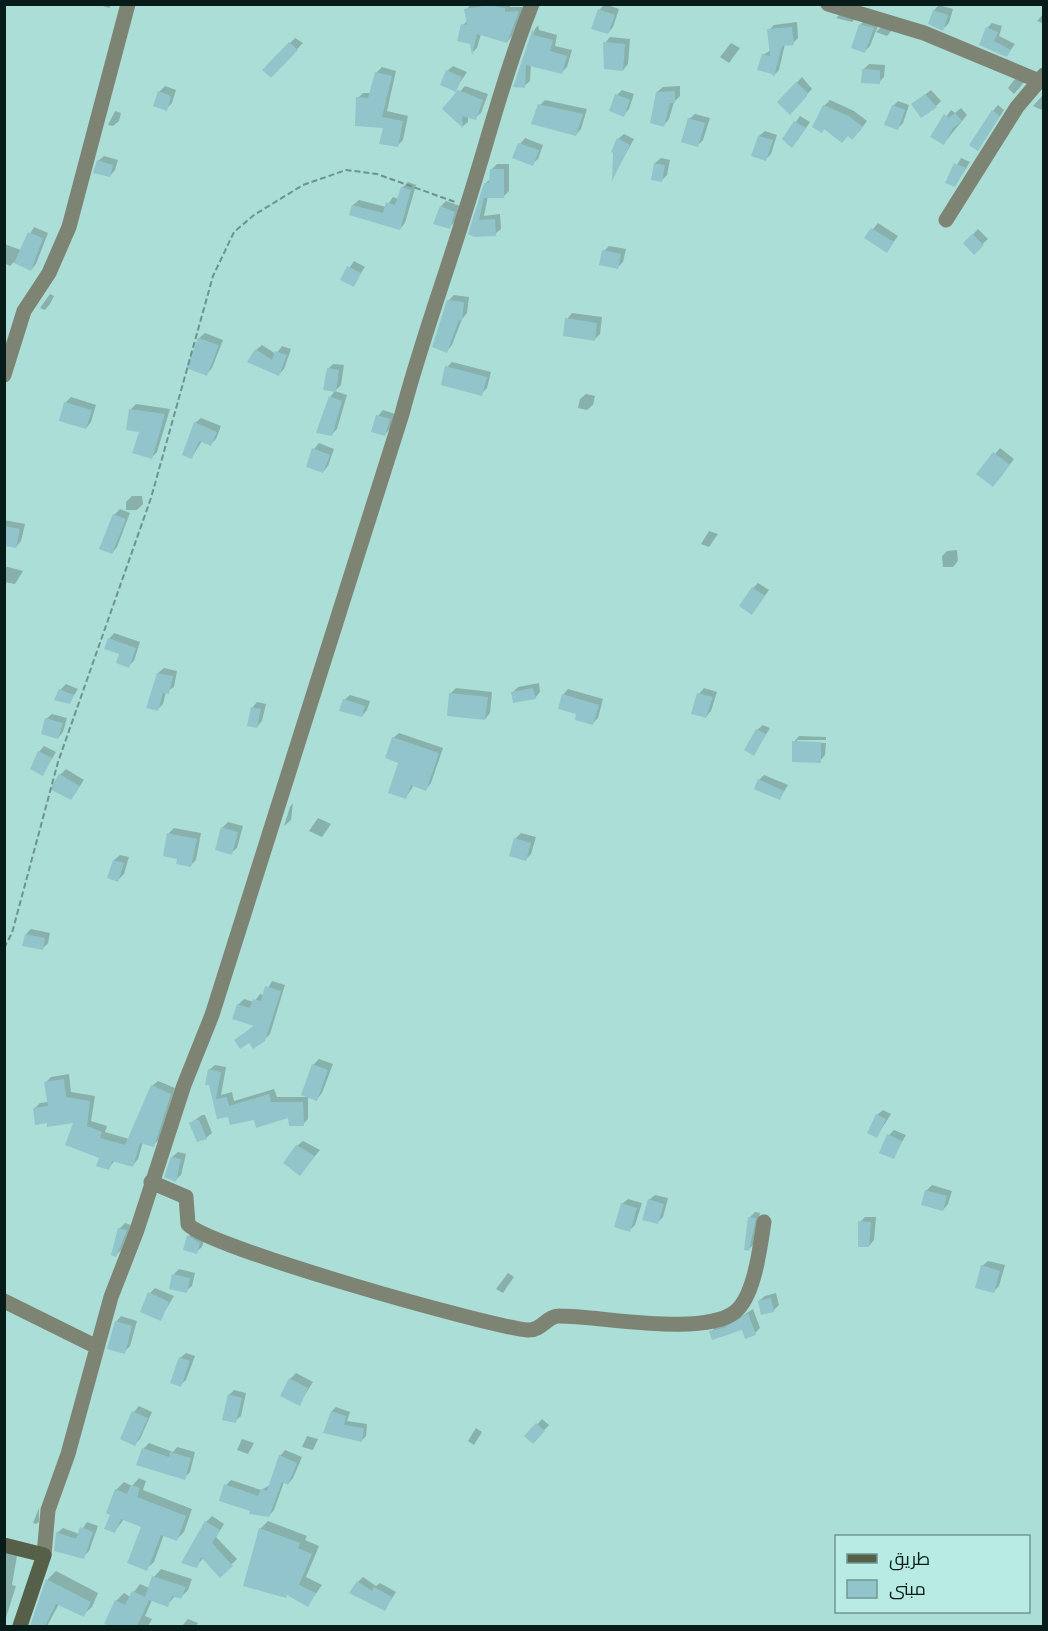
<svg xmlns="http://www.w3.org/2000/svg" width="1048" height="1631" font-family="'Exo 2',Cairo,sans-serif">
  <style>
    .shadow { fill: #0003 }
    .building { fill: #92c5cb }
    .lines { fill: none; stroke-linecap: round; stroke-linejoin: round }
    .path { stroke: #6d948e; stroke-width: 2; stroke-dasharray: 6 3; stroke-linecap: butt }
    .minor { stroke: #7e8474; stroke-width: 15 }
    .secondary { stroke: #565f48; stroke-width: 15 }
  </style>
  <rect width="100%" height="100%" fill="#abded6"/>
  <path class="shadow" d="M97,4H112L109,8Z
    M471,4H510V7H523L512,36L507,42L481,34L477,48L473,52L463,25L468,20L466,10Z
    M605,4L619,9L613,27L608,33L593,28L600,9Z
    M939,5L953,9L949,23L943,29L934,10Z
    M842,12L858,16L852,22L836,18Z
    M1044,13V24L1037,21Z
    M866,19L879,23L870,46L865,51L861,24Z
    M797,22L798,38L793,43L785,44L779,70L774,75L763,55L771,50L769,30L774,25Z
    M992,23L1002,26L999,36L1015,44L1007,55L981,45L987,28Z
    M884,24L892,30L887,36L876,32Z
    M538,25L539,30L557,35L555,46L572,50L567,67L562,72L531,64L530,81L524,86H515L535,29Z
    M610,37L630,39L628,64L623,70L605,43Z
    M295,38L303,43L271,76L264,70Z
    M731,43L740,48L729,63L720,57Z
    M869,64L885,65L884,77L879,82L863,70Z
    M453,66L467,72L455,90L447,71Z
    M382,67L396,71L387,111L408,116L403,140L397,146L384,127L358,98L363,93H371L376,73Z
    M1018,75L1026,80L1014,94L1008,88Z
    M802,77L812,89L795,107L779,102Z
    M165,86L176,90L172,103L166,109L159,92Z
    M465,86L488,94L481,113L475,118L468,116V122L463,126L444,109Z
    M680,86V96L674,102L669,119L664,125L657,92L663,87Z
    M622,90L634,94L629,109L624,115L617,95Z
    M931,90L941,101L936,106L913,104Z
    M1044,94V111L1033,106Z
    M545,100L587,109L581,129L576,135L540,105Z
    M830,100L854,111L867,121L858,133L824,106Z
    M898,101L909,105L903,123L897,129L893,106Z
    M998,105L1004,110L978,149L993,111Z
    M961,108L967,115L944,143L932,137L951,110L955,113Z
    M115,111L121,113L119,121L113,126L108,125Z
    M695,114L710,118L703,140L698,145L689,119Z
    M800,116L810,122L797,141L784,139Z
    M765,131L777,135L771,154L766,159L759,136Z
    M624,134L634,139L613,177L618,139Z
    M525,138L543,145L538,159L532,164L520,144Z
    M104,156L118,160L115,170L110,176L98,161Z
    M661,158L670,160L667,175L661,181L655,163Z
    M961,158L970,162L955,186L947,182Z
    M497,164H509V191L503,197L488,196L484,216L500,214L501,229L495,234L475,236L486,183L491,178V170Z
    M408,182L416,185L405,223L400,229L351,214L353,205L359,200L386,207L393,197L399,199L402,188Z
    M446,201L460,206L455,222L449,227L441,206Z
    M878,223L898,236L887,251L866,238Z
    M34,227L48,233L36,264L31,270L14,262L10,266L4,263V244L21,250Z
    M978,229L988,239L974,252L965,243Z
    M609,246L626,249L623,262L618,267L604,251Z
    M354,261L365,267L353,285L342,279Z
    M50,294L54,296L50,304L45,310L40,308Z
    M454,295L469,297L467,313L462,319L452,345L447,351L448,301Z
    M572,313L602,317L600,334L594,340L567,319Z
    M205,333L223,340L212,368L207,374L199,338Z
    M262,345L276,354L282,346L291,349L284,369L279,374L256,350Z
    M452,362L491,372L487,388L481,394L447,367Z
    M333,364L344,365L341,385L335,391L328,369Z
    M335,391L347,395L337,429L331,435L330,397Z
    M586,394L595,396L593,405L587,410L578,408L580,399Z
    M71,397L96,405L91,422L86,428L65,403Z
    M136,404L170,409L157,452L151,458L131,409Z
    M383,410L395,414L390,429L384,435L378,416Z
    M201,418L221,426L216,439L211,444L202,441L192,457L195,423Z
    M319,443L334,449L328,466L323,472L314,449Z
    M1000,448L1014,459L998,480L978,474Z
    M132,496H142L143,504L137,510H126V502Z
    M120,509L130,513L117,547L112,553L114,515Z
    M4,520L25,524L21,541L16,547L4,544Z
    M709,531L718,534L709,547L701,544Z
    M957,550L958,561L953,567H943L942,556L947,551Z
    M4,566L23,571L15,584L4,582Z
    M758,583L769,590L752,613L753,588Z
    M114,633L140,642L134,661L128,666L109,639Z
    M164,668L177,671L174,687L166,692L163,704L158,709V673Z
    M539,683L540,692L535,698L512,693L518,687Z
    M66,684L78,689L69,703L60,690Z
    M456,688L492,692L490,713L485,719L450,694Z
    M704,688L717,692L711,711L706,717L699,694Z
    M568,689L603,699L598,718L593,723L578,713L563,695Z
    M350,695L370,701L367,710L362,716L344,700Z
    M257,702L266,704L262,721L257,727L252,708Z
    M52,714L67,718L63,732L58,738L46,719Z
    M763,725L770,728L754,754L757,730Z
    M399,733L443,748L431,783L426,789L414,785L406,797L393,738Z
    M799,736L826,737V740H797V743H826L825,755L820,761L794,742Z
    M44,746L56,752L43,774L39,752Z
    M66,769L84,780L71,799L60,775Z
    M764,775L788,785L780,798L759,780Z
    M293,803L291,820L284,826L290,807Z
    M318,818L331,824L322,837L309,831Z
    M228,822L243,826L237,848L231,853L222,828Z
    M174,828L201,833L196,860L191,865L179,858L169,833Z
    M521,833L536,837L531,854L526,859L515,839Z
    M120,855L129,857L124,874L118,880L114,860Z
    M31,929L50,933L48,943L42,949L26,934Z
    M272,981L285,985L270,1034L264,1040H236L255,1025L238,1005L244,999L254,1002L260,994L264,995Z
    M319,1059L333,1064L322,1093L317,1099L313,1065Z
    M215,1065L226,1067L221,1095L232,1092L234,1101L274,1089L277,1097H308V1119L303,1124L290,1117L255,1119L229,1115L218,1118L209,1070Z
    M69,1074L71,1092L95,1096L91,1121L107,1126L105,1132L129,1139L152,1086L158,1081L175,1088L159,1140L153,1145L143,1142L138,1159L133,1165L115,1160L109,1168L75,1121H48L34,1109L40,1103L48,1102L45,1083L51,1077Z
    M883,1110L891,1114L877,1136V1115Z
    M202,1115H205L212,1133L206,1138L191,1123Z
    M894,1130L906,1135L893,1157L889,1135Z
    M303,1141L320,1150L305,1168L297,1146Z
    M178,1152L186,1154L181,1175L175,1180L172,1157Z
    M932,1185L952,1191L948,1204L943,1210L926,1191Z
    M655,1195L668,1198L663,1217L657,1223L649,1200Z
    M628,1199L642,1203L635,1225L630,1230L622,1204Z
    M755,1212L760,1213L754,1244L749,1249L750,1217Z
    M865,1217H876L874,1240L869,1246L860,1222Z
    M125,1223L131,1225L121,1250L116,1255L120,1228Z
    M194,1231L205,1237L202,1247L196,1252L185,1249L189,1236Z
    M988,1261L1005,1265L999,1286L994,1291L982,1266Z
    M179,1269L195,1273L192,1286L186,1291L174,1274Z
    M508,1273L514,1277L503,1293L496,1289Z
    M155,1288L174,1296L160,1319L150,1293Z
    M776,1293L779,1305L773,1311L759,1301L765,1296Z
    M753,1309L760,1328L755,1333L743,1328L711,1332L716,1326L731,1323Z
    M121,1316L137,1321L130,1346L124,1352L116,1322Z
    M186,1353L195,1356L186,1380L180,1385V1358Z
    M296,1373L313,1382L299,1404L290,1379Z
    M234,1390L246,1393L241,1416L235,1421L229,1395Z
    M139,1406L152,1412L140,1439L135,1444L134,1412Z
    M336,1407L350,1412L347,1421L367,1424L366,1436L361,1441L325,1431L332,1411Z
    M542,1419L549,1425L533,1442L527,1436Z
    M476,1428L482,1432L474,1445L468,1441Z
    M307,1436L318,1439L313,1450L302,1447Z
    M242,1439L254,1443L248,1454L237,1450Z
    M149,1443L173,1452L177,1447L195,1452L190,1472L184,1478L138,1464L144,1448Z
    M285,1450L302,1457L293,1478L288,1484L284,1482L274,1510L269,1516L252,1511L226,1485L231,1480L261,1490L270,1485L280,1456Z
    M139,1478L146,1481L143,1490L192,1509L184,1532L177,1539L164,1534L154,1562L146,1569L142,1526L124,1519L115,1531L112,1514L116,1490L124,1482L132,1486Z
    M39,1508V1522L36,1524L33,1523Z
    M212,1516L224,1524L216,1537L237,1559L232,1564L203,1558L196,1567L206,1522Z
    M268,1521L307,1536L305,1540L319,1546L306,1577L322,1585L308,1605L288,1594L245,1585L261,1528Z
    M87,1522L98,1526L89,1551L83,1557L57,1533L63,1528L79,1534Z
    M4,1546L18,1550L12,1585L16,1586L4,1624Z
    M161,1569L192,1579L188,1590L181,1597L176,1595L167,1605L152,1600L145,1616L152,1619L148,1626H114L106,1623L116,1601L124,1593L130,1597L140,1584L149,1588L154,1577Z
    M56,1571L98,1593L92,1607L83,1615L59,1604L47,1626H32L48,1579Z
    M363,1577L376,1586L380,1583L396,1592L385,1609L358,1582Z
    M188,1619L198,1623L196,1626H182Z"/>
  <path class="building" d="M489,5L505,8V12L519,11L507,43L477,34L472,55L470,44L457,41L461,24L467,25L464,9Z
    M598,9L615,15L608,34L591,29Z
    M933,10L948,15L943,31L928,24Z
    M859,24L874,28L865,53L851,48Z
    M792,27L794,45L782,46L774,77L772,74L757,70L762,54L770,56L767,29Z
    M986,27L998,32L994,41L1011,50L1007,57L979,45Z
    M533,28L534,35L553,40L550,51L567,56L562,74L526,65L525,88L513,87Z
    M289,42L298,50L271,78L262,70Z
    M603,42L625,44L623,71L604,69Z
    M862,69L880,70V84L861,83Z
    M446,70L462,77L456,92L440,85Z
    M375,72L392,76L382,117L403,121L398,147L379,144L383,128L355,126L356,97L368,98Z
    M796,82L807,92V96L790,115L777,102Z
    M458,90L483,100L476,120L462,116L463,128L442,109Z
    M158,91L171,96L167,111L153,106Z
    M675,91V103H670L664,127L650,123L656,92Z
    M615,94L630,100L624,117L609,111Z
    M925,94L937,107L921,118L911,104Z
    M538,104L583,114L576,136L531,124Z
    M823,105L849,116L863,127L852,140L848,136L842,143L824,129L822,133L812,127Z
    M892,105L905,110L898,130L884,125Z
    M992,110L1000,116L978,151L969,145Z
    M955,113L962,121L953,128L944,145L930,137L944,114L949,118Z
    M688,118L705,123L698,147L681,142Z
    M794,121L806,128L792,148L782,139Z
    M758,136L773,140L766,161L751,156Z
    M617,138L630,145L612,181L613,153L611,152Z
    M518,143L539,150L533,166L512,158Z
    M97,160L113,165L110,177L93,173Z
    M654,163L665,165L662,182L651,180Z
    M954,163L966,168L955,187L945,183Z
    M490,169H504V198H484L479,220L495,219L496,236L474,237L468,234L484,183H489Z
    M401,187L411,190L400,230L349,215L352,205L383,213L386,202L395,205Z
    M440,206L455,212L450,229L433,224Z
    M871,228L894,242L887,253L864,238Z
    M28,232L43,238L31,271L14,263Z
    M972,234L984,245L974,255L963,243Z
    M602,250L621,254L618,269L599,265Z
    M347,266L361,273L354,287L340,280Z
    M447,300L464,302L462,321L459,320L447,353L432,347Z
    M565,318L597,323L595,341L563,336Z
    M198,338L219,345L207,376L186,368Z
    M255,349L272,360L275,351L287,355L279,376L247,362Z
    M445,366L487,377L482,396L441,385Z
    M327,368L339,370L336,392L323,390Z
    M329,396L342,401L332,436L316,433Z
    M64,402L92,410L86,429L59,421Z
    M129,409L165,414L152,459L132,453L139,432L126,430Z
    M376,415L390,419L385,436L371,432Z
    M194,422L217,432L211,446L199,441L192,459L182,455Z
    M312,448L330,455L323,473L306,467Z
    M993,452L1010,465L993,487L976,474Z
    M113,514L126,519L112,554L99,549Z
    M4,526L20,529L16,548L4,546Z
    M752,587L765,596L752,615L739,606Z
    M108,638L136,648L129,668L116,663L119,654L104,649Z
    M157,673L173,676L169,694L163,693L158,711L146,708Z
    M533,688L536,699L513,703L511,692Z
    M59,689L74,695L70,704L54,700Z
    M449,693L488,697L485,720L447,716Z
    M697,693L713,697L706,718L691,714Z
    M562,694L599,705L593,725L575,720L576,714L558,709Z
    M343,699L365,706L362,717L339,711Z
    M251,707L261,709L257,728L247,726Z
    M45,718L63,723L58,739L41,734Z
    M756,729L766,734L754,756L744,750Z
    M392,737L439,753L426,791L411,785L406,799L388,793L398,763L385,758Z
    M792,741L821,742V763L792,762Z
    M38,751L52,758L43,776L30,769Z
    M59,774L80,786L71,800L50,789Z
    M758,779L784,791L780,800L754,789Z
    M221,827L238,832L232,855L215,850Z
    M167,833L197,839L191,867L176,864L177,859L163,856Z
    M514,838L531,843L526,861L509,856Z
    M113,860L124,863L118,882L107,878Z
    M25,934L45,938L43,950L22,946Z
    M265,986L281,991L265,1041L253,1049L249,1043L240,1049L234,1040L254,1026L232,1019L237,1004L250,1008L253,999L261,1001Z
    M312,1064L328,1070L317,1101L301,1095Z
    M208,1069L221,1072L216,1099L227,1097L229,1106L269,1094L271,1102H303L304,1126H289L288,1118L256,1128L254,1120L230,1125L228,1117L217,1119L209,1085H205Z
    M64,1079L66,1097L90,1101L87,1126L102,1132L100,1138L125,1145L151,1085L171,1094L154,1147L140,1143L133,1167L112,1161L109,1170L96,1166L99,1158L65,1145L73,1123L47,1127V1123L35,1125L33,1108L48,1106L44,1082Z
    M876,1114L886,1119L877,1138L867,1133Z
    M195,1120H199L207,1139L197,1142L189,1123Z
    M887,1134L902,1141L894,1159L879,1153Z
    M296,1145L315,1156L300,1176L283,1163Z
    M171,1157L181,1159L176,1182L164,1177Z
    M925,1190L947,1196L943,1211L921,1205Z
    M648,1199L664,1204L658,1224L642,1220Z
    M621,1203L637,1208L630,1232L614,1227Z
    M748,1217L756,1218L749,1251L744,1250Z
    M858,1221L871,1222L869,1247H858Z
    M118,1228L127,1230L116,1257L111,1255Z
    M187,1235L200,1243L197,1254L183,1250Z
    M981,1265L1000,1271L994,1293L975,1288Z
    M172,1274L190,1278L187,1293L169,1289Z
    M148,1292L169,1302L161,1321L140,1312Z
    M771,1298L774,1312L761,1315L758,1301Z
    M748,1313L756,1335L745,1339L742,1330L712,1340L709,1331L724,1328Z
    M115,1321L132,1326L125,1354L107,1349Z
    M179,1357L190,1361L181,1387L170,1383Z
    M289,1378L308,1388L300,1406L280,1396Z
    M228,1394L242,1398L236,1423L222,1420Z
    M132,1411L148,1418L135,1446L120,1439Z
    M331,1411L346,1416L344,1425L364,1428L362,1442L323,1433Z
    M536,1423L545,1431L533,1444L524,1436Z
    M142,1448L169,1457L170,1452L191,1458L185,1480L136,1465Z
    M279,1455L297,1463L288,1485L282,1482L269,1517L249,1514L250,1511L219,1501L224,1484L258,1496L261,1489L267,1491Z
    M131,1485L140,1488L137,1497L186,1516L177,1541L161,1535L147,1571L127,1563L141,1527L121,1519L115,1533L104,1529L110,1515L106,1513L115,1489L127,1494Z
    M205,1521L220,1530L212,1543L233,1566L220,1578L201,1557L197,1568L181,1563Z
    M80,1527L93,1532L84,1559L54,1551L56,1532L76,1539Z
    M259,1528L300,1543L298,1548L312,1554L299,1585L316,1593L308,1607L287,1595L286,1598L243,1586Z
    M152,1576L186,1587L181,1599L172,1596L168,1607L149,1600L137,1626H110L104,1624L115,1600L125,1605L132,1591L145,1597Z
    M46,1579L91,1602L84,1617L56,1604L45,1626H30Z
    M357,1581L372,1591L374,1587L392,1597L385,1611L349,1593Z"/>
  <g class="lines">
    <path class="path" d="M4,948L12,933L58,762L151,498L213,276L234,232L254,215L303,185L346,170L377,174L455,202"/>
    <path class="minor" d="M828,4L924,33L1039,81
      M946,220L1017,107L1044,75
      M4,375L24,311L49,273L69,227L128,4
      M151,1182L186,1197L188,1224C204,1246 489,1327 528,1330C542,1331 547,1315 560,1316C600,1316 703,1337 735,1312C755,1296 760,1246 764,1222
      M4,1301L97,1347
      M44,1555L48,1510L68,1454L111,1297L137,1230L184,1085L212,1015L402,414C420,345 445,278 466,209C488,140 505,72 532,4"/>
    <path class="secondary" d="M4,1545L44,1555L20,1626"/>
  </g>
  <rect width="1048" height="1631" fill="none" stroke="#071b18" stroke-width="12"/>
  <rect x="835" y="1535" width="195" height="78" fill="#b7ebe3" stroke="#719892" stroke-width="1.5"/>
  <rect x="847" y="1554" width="30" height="9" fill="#565f48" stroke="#719892" stroke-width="1.5"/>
  <text x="889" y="1565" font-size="18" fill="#071b18">طريق</text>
  <rect x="847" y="1580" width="30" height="18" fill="#92c5cb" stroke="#719892" stroke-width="1.5"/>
  <text x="889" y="1595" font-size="18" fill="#071b18">مبنى</text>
</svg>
